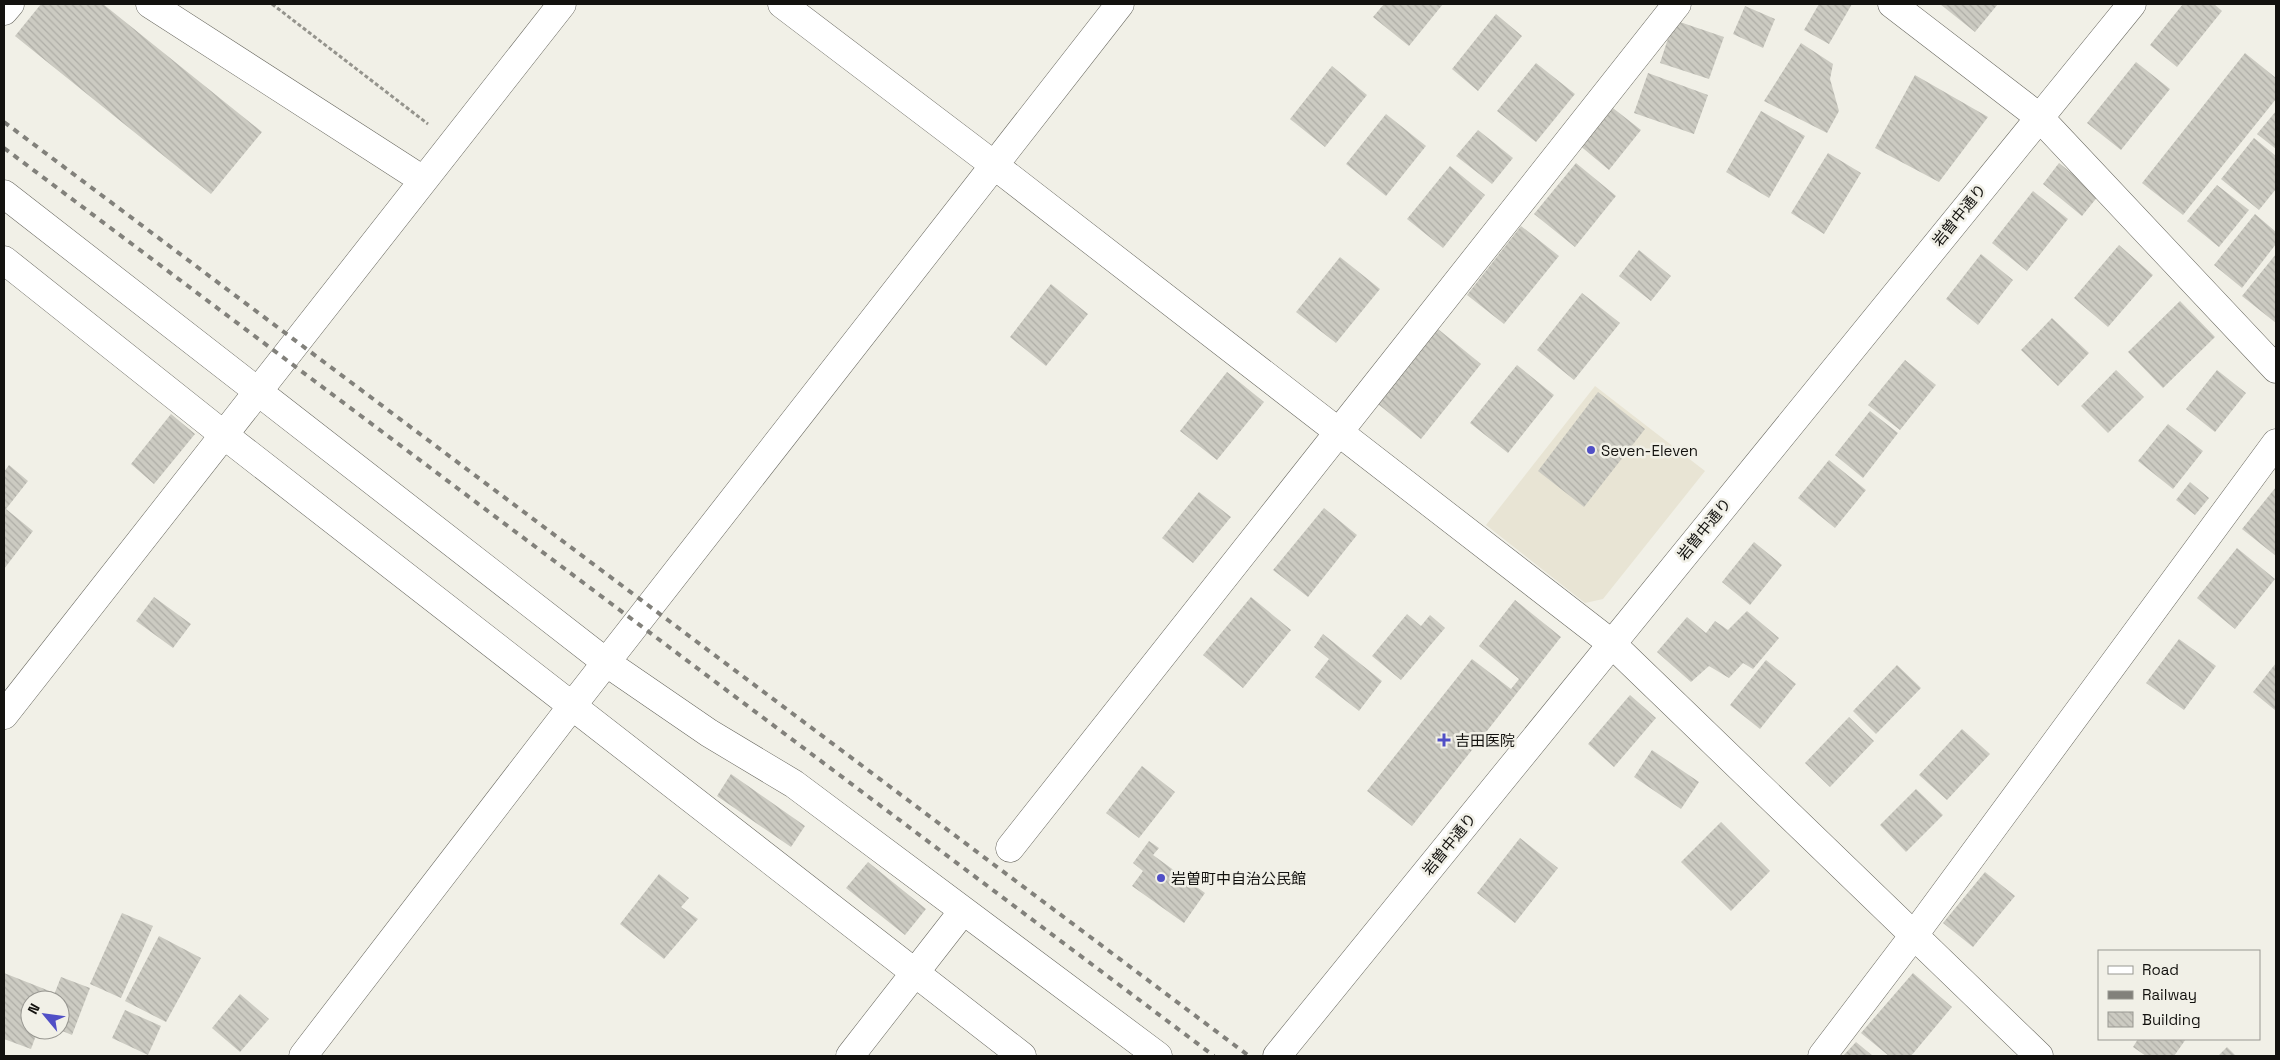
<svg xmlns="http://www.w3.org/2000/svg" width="2280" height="1060" font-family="'Space Grotesk','Noto Sans JP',sans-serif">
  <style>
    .built { fill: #e8e4d4 }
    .building { fill: url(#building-back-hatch) }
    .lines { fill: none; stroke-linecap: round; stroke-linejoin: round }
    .street-casing { stroke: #6a6961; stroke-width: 29 }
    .secondary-casing { stroke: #6a6961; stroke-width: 29 }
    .path { stroke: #95948d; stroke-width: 3; stroke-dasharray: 4 2.5; stroke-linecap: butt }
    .street { stroke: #fff; stroke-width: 28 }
    .secondary { stroke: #fff; stroke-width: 28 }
    .rail { stroke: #82817b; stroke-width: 4; stroke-dasharray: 6 6; stroke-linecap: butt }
    .poi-dot { fill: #504fc6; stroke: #f1f0e7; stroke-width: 2 }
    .labels { text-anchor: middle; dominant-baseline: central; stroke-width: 5; stroke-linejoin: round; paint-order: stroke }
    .street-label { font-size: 15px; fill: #13120f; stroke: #f1f0e7 }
    .poi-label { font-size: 15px; fill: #13120f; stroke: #f1f0e7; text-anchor: start }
  </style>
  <defs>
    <pattern id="building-back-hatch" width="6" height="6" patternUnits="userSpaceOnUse" patternTransform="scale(1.25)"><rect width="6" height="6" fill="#cccbc2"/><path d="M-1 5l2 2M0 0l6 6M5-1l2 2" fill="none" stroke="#aeada6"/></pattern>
  </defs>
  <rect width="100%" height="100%" fill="#f1f0e7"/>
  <path class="built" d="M1595,386L1705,471L1603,599L1585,603L1486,525Z"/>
  <path class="building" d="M41,4H103L262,132L211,194L15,36Z
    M1384,4H1443L1409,46L1373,17Z
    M1819,4H1852L1829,44L1804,30Z
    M1940,4H1998L1975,32Z
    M2183,4H2214L2222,11L2177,67L2150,45Z
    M1745,6L1775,19L1763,48L1733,34Z
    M1496,14L1522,36L1478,91L1452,69Z
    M1674,20L1724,37L1709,79L1660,63Z
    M1801,43L1833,64L1830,79L1839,111L1827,133L1764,101Z
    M2245,53L2276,78V99L2183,215L2142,183Z
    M2136,62L2170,89L2121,150L2087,123Z
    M1536,63L1575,94L1536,142L1497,111Z
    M1332,66L1367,95L1325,147L1290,119Z
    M1648,73L1708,95L1694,134L1634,113Z
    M1915,75L1988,117L1939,182L1875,148Z
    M1609,105L1641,130L1609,170L1578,144Z
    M1761,111L1805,136L1769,198L1726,172Z
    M2276,111V149L2257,134Z
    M1386,114L1426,146L1386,196L1346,164Z
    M1478,130L1513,158L1492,184L1456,156Z
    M2254,138L2276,156V189L2259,210L2221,179Z
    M1828,153L1861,173L1824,234L1791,213Z
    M1576,163L1616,196L1575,247L1534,214Z
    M2059,163L2099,195L2082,216L2043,184Z
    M1450,166L1485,195L1443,248L1407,219Z
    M2217,185L2249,210L2219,247L2187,221Z
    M2033,191L2068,219L2027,271L1992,243Z
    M2255,214L2276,232V244L2242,288L2214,265Z
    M1521,226L1559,256L1504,324L1467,295Z
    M2119,245L2153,275L2108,327L2074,298Z
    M1639,250L1671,276L1651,301L1619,276Z
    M1981,254L2013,280L1978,325L1946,299Z
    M2276,254V323L2242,296Z
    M1340,257L1380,289L1336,343L1296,312Z
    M1051,284L1088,314L1046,366L1010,337Z
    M1582,293L1620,323L1574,380L1537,350Z
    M2180,301L2215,337L2163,388L2128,352Z
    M2052,318L2089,353L2058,386L2021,350Z
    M1438,329L1481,364L1421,439L1378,404Z
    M1905,360L1936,385L1900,430L1868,405Z
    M1517,365L1554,395L1508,453L1470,423Z
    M2116,370L2144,397L2108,433L2081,406Z
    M2217,370L2246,393L2215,432L2186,409Z
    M1227,372L1264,402L1217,460L1180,431Z
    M1598,392L1645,429L1584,507L1538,471Z
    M1870,411L1898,433L1863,478L1835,455Z
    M171,414L195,434L154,484L131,464Z
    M2168,424L2203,451L2173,489L2138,461Z
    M1829,460L1866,490L1835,528L1798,498Z
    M9,465L28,481L6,509L33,531L4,569V472Z
    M2190,482L2209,498L2195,515L2176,500Z
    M2276,487V556L2242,529Z
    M1199,492L1231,517L1193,563L1162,538Z
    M1324,508L1357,535L1308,597L1273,570Z
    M1754,542L1782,565L1750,605L1722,582Z
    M2237,548L2275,579L2235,629L2197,598Z
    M154,597L191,624L173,648L136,621Z
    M1251,597L1291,630L1243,688L1203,655Z
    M1515,600L1561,637L1412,826L1367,791L1472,659L1511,689L1519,679L1479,646Z
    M1747,611L1779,638L1753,669L1743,663L1729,678L1709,666L1691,682L1657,652L1687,617L1706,633L1715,621L1728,630Z
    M1407,614L1421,626L1430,615L1445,628L1401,680L1372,656Z
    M1323,634L1382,681L1359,711L1315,677L1329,659L1314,647Z
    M2179,639L2216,666L2184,710L2146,683Z
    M1766,660L1796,684L1760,729L1730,705Z
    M2276,663V711L2253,692Z
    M1897,665L1921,688L1876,734L1853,711Z
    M1630,695L1656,718L1614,767L1588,744Z
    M1849,717L1874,741L1830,787L1805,763Z
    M1962,729L1990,754L1947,800L1919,775Z
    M1652,750L1699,782L1681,809L1634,777Z
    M1142,766L1175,792L1139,838L1106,813Z
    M731,774L805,826L791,847L717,796Z
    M1916,789L1943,815L1906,852L1880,825Z
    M1721,822L1770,871L1731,911L1681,862Z
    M1520,838L1558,868L1515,923L1477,893Z
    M1149,841L1159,848L1153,855L1205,893L1184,923L1132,886L1143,871L1133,863Z
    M868,862L926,909L905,935L846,888Z
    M1985,872L2015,896L1973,947L1943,923Z
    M659,874L689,898L681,907L698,919L664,959L620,924Z
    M122,913L153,926L121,998L90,984Z
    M159,936L201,958L166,1022L125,1001Z
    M4,973L52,992L49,1000H30V1030H38L31,1049L4,1039Z
    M1913,973L1952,1007L1911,1056H1889L1861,1033Z
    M61,977L90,988L72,1035L60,1030V1000H52Z
    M240,994L269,1019L240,1052L212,1028Z
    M125,1010L161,1026L148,1055L112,1038Z
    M2138,1039H2186L2174,1056H2146L2133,1047Z
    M1856,1042L1873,1056H1843Z
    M2227,1047L2236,1056H2218Z"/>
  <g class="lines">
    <g class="street-casing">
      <path id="street" d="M150,4L423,180
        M782,4L994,165L1611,643L2039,1056
        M1892,4L2039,117L2276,369
        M4,11L10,4
        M4,194L607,663L709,733L794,784L1158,1056
        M4,260L224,435L1022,1056
        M4,715L562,4
        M1010,848L1677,4
        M303,1056L572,706L1120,4
        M850,1056L963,911
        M1822,1056L1914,935L2276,443"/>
    </g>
    <g class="secondary-casing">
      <path id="secondary" d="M1277,1056L2132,4"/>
    </g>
    <path class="path" d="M272,4L428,124"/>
    <use href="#street" class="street"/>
    <use href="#secondary" class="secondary"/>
    <path class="rail" d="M4,122L1249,1056
      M4,148L1214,1056"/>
  </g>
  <g class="poi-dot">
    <circle cx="1591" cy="450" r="5"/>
    <path d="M1441.5 732.5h5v5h5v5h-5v5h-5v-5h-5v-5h5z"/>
    <circle cx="1161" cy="878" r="5"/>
  </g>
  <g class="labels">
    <g class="street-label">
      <text transform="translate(1959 215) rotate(-51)">岩曽中通り</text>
      <text transform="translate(1704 529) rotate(-51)">岩曽中通り</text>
      <text transform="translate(1449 844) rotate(-51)">岩曽中通り</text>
    </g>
    <g class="poi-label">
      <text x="1601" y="450">Seven-Eleven</text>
      <text x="1455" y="740">吉田医院</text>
      <text x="1171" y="878">岩曽町中自治公民館</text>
    </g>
  </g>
  <rect width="2280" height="1060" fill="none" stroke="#13120f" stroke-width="10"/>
  <rect x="2098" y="950" width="162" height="90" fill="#f1f0e7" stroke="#989791"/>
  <rect x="2108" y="966" width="25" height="8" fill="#ffffff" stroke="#989791"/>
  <text x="2142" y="975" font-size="15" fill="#13120f">Road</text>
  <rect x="2108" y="991" width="25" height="8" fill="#82817b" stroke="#989791"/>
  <text x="2142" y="1000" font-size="15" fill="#13120f">Railway</text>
  <rect x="2108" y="1012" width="25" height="15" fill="url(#building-back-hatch)" stroke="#989791"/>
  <text x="2142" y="1025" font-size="15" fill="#13120f">Building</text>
  <g transform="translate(45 1015) rotate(299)"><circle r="24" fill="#f1f0e7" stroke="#989791"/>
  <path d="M0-4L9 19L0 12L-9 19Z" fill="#504fc6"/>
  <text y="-8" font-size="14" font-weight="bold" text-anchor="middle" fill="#13120f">N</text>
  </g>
</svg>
